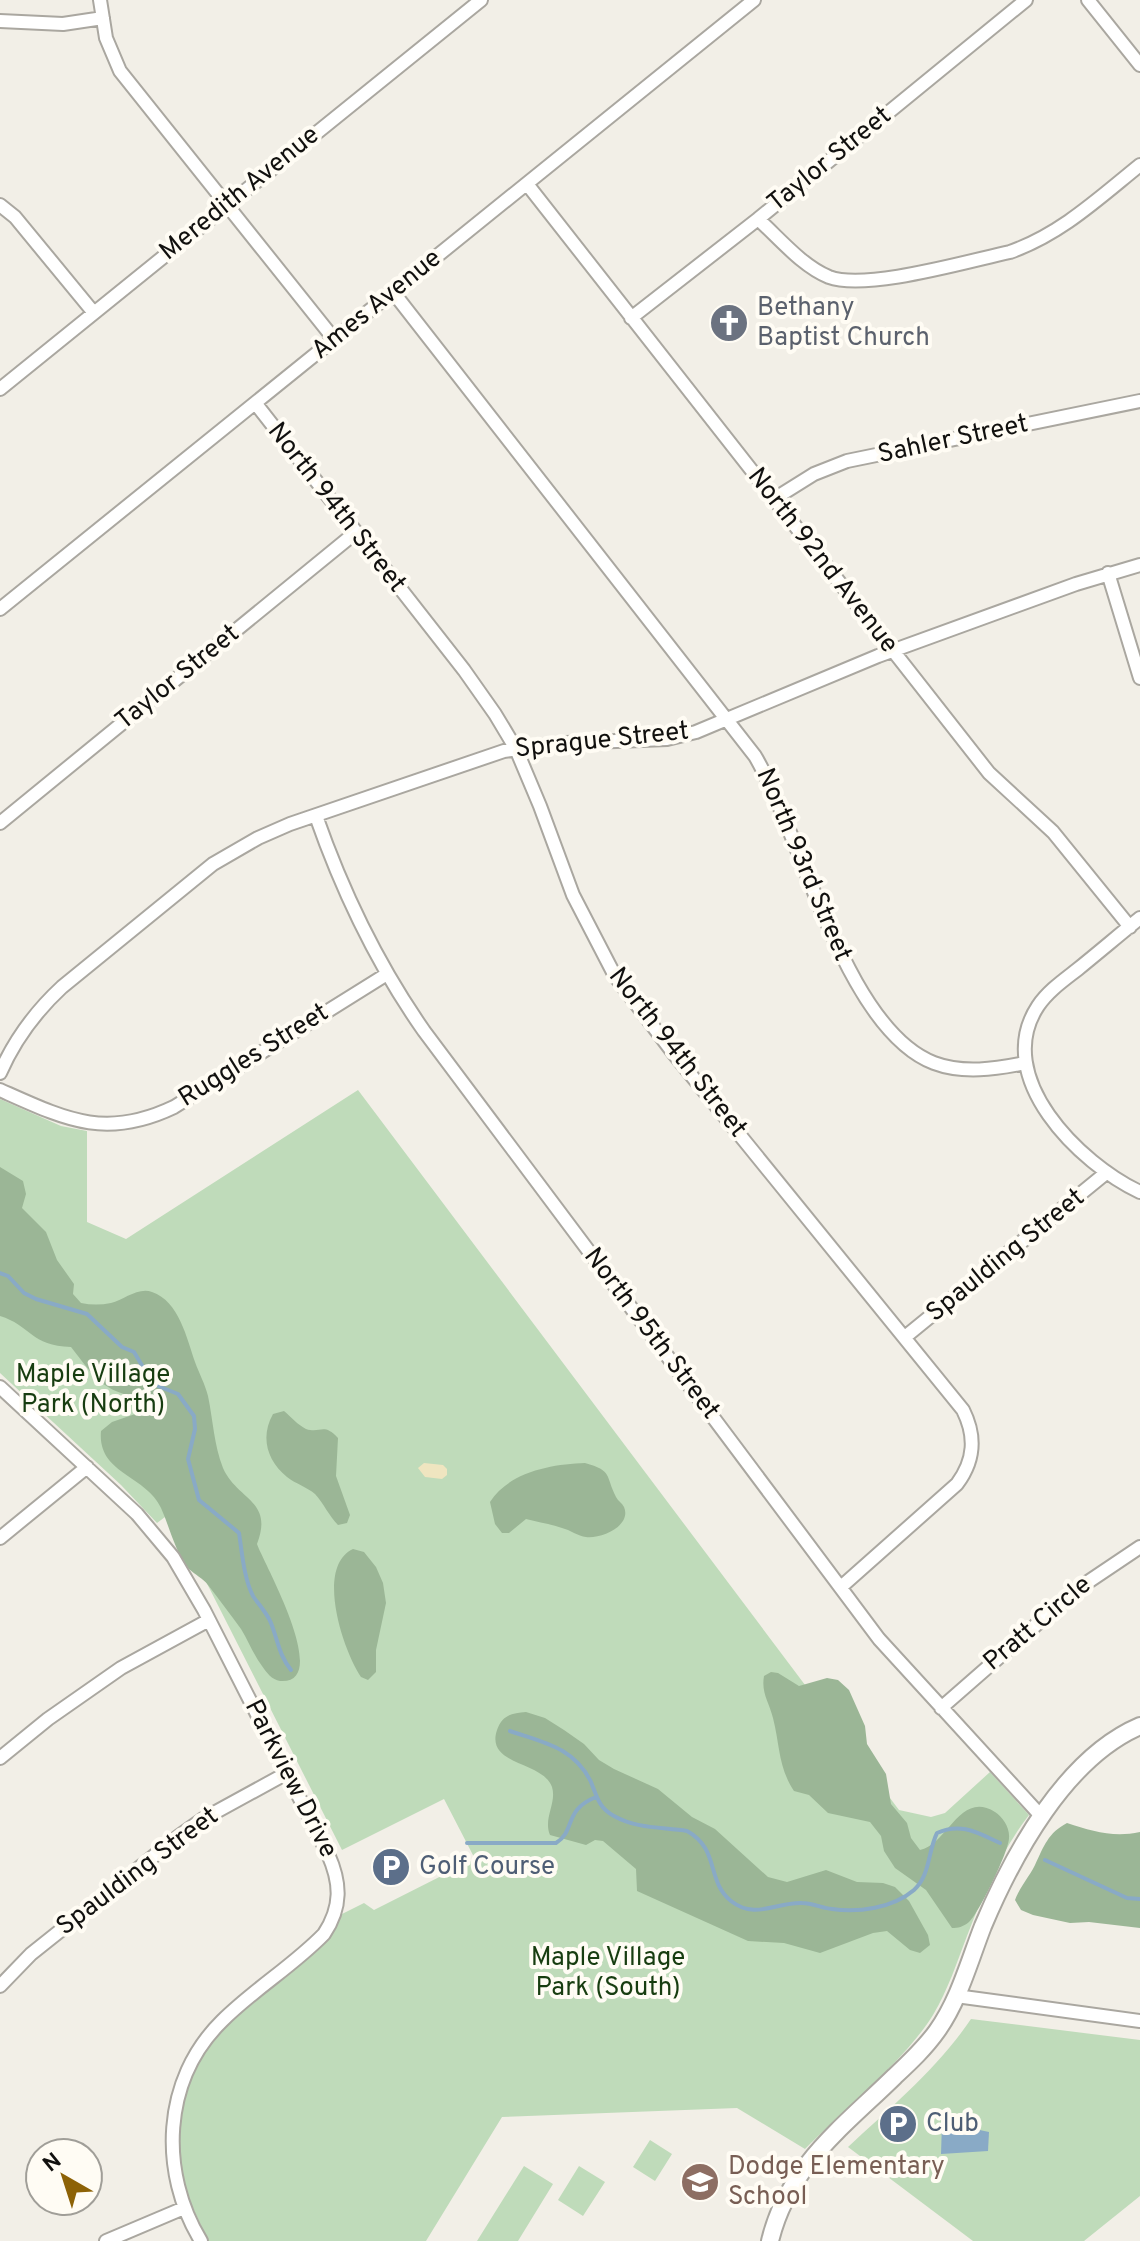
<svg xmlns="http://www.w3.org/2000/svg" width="1140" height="2241" font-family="Overpass,sans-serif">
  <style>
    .green { fill: #bfdbba }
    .forest { fill: #9bb696 }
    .sand { fill: #efe5c0 }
    .water { fill: #89aac6 }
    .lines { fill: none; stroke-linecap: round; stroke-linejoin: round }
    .stream { stroke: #89aac6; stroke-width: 4 }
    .minor-casing { stroke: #aaa7a0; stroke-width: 16 }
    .tertiary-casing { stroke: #aaa7a0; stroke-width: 20 }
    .minor { stroke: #fff; stroke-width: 12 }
    .tertiary { stroke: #fff; stroke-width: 16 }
    .labels { text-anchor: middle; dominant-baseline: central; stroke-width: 8; stroke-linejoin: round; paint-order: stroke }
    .street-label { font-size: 26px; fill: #11100e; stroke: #fffcf4 }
    .worship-label { font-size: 26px; fill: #5b616d; stroke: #fffcf4; text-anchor: start }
    .park-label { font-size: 26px; fill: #173d10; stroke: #fffcf4 }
    .service-label { font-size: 26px; fill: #4e5e75; stroke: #fffcf4; text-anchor: start }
    .education-label { font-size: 26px; fill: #785e54; stroke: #fffcf4; text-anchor: start }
  </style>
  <rect width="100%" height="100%" fill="#f2efe7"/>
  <path class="green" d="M358,1090L899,1810L931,1817L945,1813L990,1772L1029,1815C1001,1851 983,1894 967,1936C957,1962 948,1990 933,2015C905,2060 844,2110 805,2149L737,2108L502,2117L426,2241H208L187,2195L179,2158L180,2116L191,2077L201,2057L229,2023L316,1952L328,1940L342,1914L364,1903L374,1910L475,1859L444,1799L342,1850L191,1552L165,1517L157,1523L121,1485L0,1373V1099L61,1126L87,1131V1222L126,1239Z
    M971,2019L1140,2040V2196L1084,2241H973L848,2147C891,2107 938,2068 971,2019Z
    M650,2140L672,2154L655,2181L633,2167Z
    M524,2166L553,2184L518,2241H477Z
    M579,2166L605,2182L583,2216L558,2200Z"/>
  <path class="forest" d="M0,1167L23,1181L26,1194L22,1208L46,1232L57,1260L74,1284L73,1294L81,1303C91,1305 101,1305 111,1303C124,1300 138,1287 152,1292C179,1301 187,1339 195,1362C199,1373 205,1384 208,1396C213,1420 214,1445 223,1468C237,1500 274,1500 257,1544C262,1560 334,1685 280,1681C272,1680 266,1672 262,1666C253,1654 248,1640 241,1629C230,1614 219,1599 208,1585C203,1578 195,1575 189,1569C175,1552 170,1528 161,1508C146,1475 97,1474 101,1431L112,1422L141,1412L142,1399C101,1390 96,1379 71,1347C31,1346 30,1325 0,1316Z
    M284,1411C291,1417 298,1425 306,1429C321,1434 323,1422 338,1438L336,1476L350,1515L347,1523L338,1525C329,1516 324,1504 315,1494C307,1487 296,1484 287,1477C267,1461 260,1437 273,1414Z
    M585,1463C613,1471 605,1475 616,1497C618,1501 622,1503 624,1507C632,1526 601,1539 586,1537C578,1536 570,1530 562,1528C550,1524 538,1522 526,1519L509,1533H502L495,1524L490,1502C509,1472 552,1464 585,1463Z
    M353,1549L364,1552L376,1567L383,1583L386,1603L376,1650V1672L368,1680L361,1677C343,1650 315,1567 353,1549Z
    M771,1672L778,1673L799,1686L827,1678L838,1680L849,1690L865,1726L867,1744L886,1774L891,1804L907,1823L911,1838L920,1850C948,1844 960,1790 995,1812C1003,1817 1010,1828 1009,1838C1009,1851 978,1915 969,1922C963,1927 958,1928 952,1928L926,1890L895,1868L884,1851L881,1836L870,1822L828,1813L809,1795L794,1791C778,1767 780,1745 773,1718C769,1702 761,1693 764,1676Z
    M526,1712L545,1718L564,1730L584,1744L599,1760L614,1769L658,1789L692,1817L715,1829L768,1877L787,1882L826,1870L857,1882L883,1883L895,1887L909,1901L928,1935L930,1945L920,1953L910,1950L887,1931L873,1933L820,1953L784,1943L748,1941L637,1891L636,1869L603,1841L595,1840L586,1845L550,1835C543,1818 557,1803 552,1787C543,1761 485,1766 497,1730C502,1715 512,1713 526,1712Z
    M1067,1823C1092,1831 1113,1838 1140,1832V1928L1089,1922L1070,1923L1033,1915L1021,1910L1015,1900C1020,1887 1029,1877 1035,1865C1044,1846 1048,1833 1067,1823Z"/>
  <path class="sand" d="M424,1463L443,1465L447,1469V1475L442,1479L425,1477L418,1468Z"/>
  <path class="water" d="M942,2122L989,2132L988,2151L941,2154Z"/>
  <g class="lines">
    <path class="stream" d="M0,1273L8,1276L24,1293L36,1299L87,1314L122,1347L134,1352L153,1384L178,1394L194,1416L195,1429L188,1459L199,1500L239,1533C242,1552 244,1579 253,1596C259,1605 267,1613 271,1623C278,1641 279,1655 291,1670
      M510,1731C542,1742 574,1747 591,1782C597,1797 599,1808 614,1816C637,1829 662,1827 687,1831C720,1849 706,1881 731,1901C755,1920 776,1902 802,1903C812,1903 822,1908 832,1909C858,1913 893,1908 914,1890C930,1876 928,1851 937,1833C961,1822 978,1833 1000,1843
      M467,1843H556C576,1831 563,1810 596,1797
      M1045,1860L1127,1898L1140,1899"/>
    <g class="minor-casing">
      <path id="minor" d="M100,0L106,38L120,71L334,339
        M1088,0L1140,65
        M0,21L63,24L103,18
        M527,184L989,773L1053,832L1130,927
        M0,205L15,217L94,313
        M758,219C779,238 802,266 829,277C866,291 968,261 1010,252C1061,234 1099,198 1140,165
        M393,292L755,756C802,836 845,1029 934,1063C963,1074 996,1069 1025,1063
        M631,318L758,219L1026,0
        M0,389L481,0
        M256,404L464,670L495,714L516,749L540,806L573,895L615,976L674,1054L963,1410C976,1436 975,1460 957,1484L841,1587
        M774,499L814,474L847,461L1140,401
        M1108,573L1140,678
        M0,609L754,0
        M316,816C343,893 377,964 424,1031L879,1639L1041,1816
        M0,823L355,533
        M1140,918C1119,935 1099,952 1078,969C1064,980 1048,991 1038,1006C991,1077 1080,1164 1140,1192
        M0,1073C15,1039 35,1012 62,987L213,864L258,838L290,824L504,751L566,743L667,739L696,732L878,656L1076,584L1140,565
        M0,1090C65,1119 105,1140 174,1107L387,974
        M905,1337L1106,1173
        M0,1387L137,1514L173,1557L204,1610L328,1854C341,1883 342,1907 324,1934C293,1966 254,1989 222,2021C162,2080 159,2172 201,2241
        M0,1538L87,1467
        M941,1708L1076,1590L1140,1547
        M0,1758L48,1719L121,1668L209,1620
        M0,1986L31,1954L179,1836L203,1819L287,1773
        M956,1996L1140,2021
        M106,2241L184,2208"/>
    </g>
    <g class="tertiary-casing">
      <path id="tertiary" d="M770,2241C788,2166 843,2127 895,2076C910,2062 925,2048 937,2031C959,2000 969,1962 983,1926C1013,1855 1065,1758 1140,1726"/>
    </g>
    <use href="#minor" class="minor"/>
    <use href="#tertiary" class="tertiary"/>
  </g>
  <defs>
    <g id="church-disc" transform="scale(2)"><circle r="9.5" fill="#6b7280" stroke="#fffcf4"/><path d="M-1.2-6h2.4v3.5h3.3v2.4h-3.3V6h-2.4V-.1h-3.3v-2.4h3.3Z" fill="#fff"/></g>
    <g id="parking-disc" transform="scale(2)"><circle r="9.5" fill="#5c6f8a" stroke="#fffcf4"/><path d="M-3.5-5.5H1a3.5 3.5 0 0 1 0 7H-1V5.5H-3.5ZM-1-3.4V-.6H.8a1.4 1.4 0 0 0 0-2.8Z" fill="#fff"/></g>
    <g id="school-disc" transform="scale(2)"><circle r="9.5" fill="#8d6e63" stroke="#fffcf4"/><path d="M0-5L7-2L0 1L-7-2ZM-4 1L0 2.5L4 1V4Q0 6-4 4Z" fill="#fff"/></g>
  </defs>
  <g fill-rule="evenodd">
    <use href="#church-disc" x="729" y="323"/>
    <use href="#parking-disc" x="391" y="1867"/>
    <use href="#parking-disc" x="898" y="2124"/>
    <use href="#school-disc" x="700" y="2182"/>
  </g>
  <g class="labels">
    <g class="street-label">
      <text transform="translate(830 160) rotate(-39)">Taylor Street</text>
      <text transform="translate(240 194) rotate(-39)">Meredith Avenue</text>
      <text transform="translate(377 305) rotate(-39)">Ames Avenue</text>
      <text transform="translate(953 440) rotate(-12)">Sahler Street</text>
      <text transform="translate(336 508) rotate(52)">North 94th Street</text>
      <text transform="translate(822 561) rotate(52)">North 92nd Avenue</text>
      <text transform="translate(178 678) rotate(-39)">Taylor Street</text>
      <text transform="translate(602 741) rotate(-6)">Sprague Street</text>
      <text transform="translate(803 865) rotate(67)">North 93rd Street</text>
      <text transform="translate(677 1053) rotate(52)">North 94th Street</text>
      <text transform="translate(254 1056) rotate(-32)">Ruggles Street</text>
      <text transform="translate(1006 1256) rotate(-39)">Spaulding Street</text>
      <text transform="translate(651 1334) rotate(53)">North 95th Street</text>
      <text transform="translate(1038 1624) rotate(-40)">Pratt Circle</text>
      <text transform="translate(290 1779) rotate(63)">Parkview Drive</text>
      <text transform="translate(138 1872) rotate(-37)">Spaulding Street</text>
    </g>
    <g class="worship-label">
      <text x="757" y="308">Bethany<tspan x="757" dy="30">Baptist Church</tspan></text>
    </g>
    <g class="park-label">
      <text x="93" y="1375">Maple Village<tspan x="93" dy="30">Park (North)</tspan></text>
      <text x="608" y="1958">Maple Village<tspan x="608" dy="30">Park (South)</tspan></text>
    </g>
    <g class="service-label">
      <text x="419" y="1867">Golf Course</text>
      <text x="926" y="2124">Club</text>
    </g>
    <g class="education-label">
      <text x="728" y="2167">Dodge Elementary<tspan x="728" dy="30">School</tspan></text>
    </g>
  </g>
  <g transform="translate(64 2177) rotate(321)"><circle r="38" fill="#fffcf4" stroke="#a09e98" stroke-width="2"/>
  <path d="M0-6L14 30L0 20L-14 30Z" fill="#8d6206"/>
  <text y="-12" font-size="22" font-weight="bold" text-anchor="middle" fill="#11100e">N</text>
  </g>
</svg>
